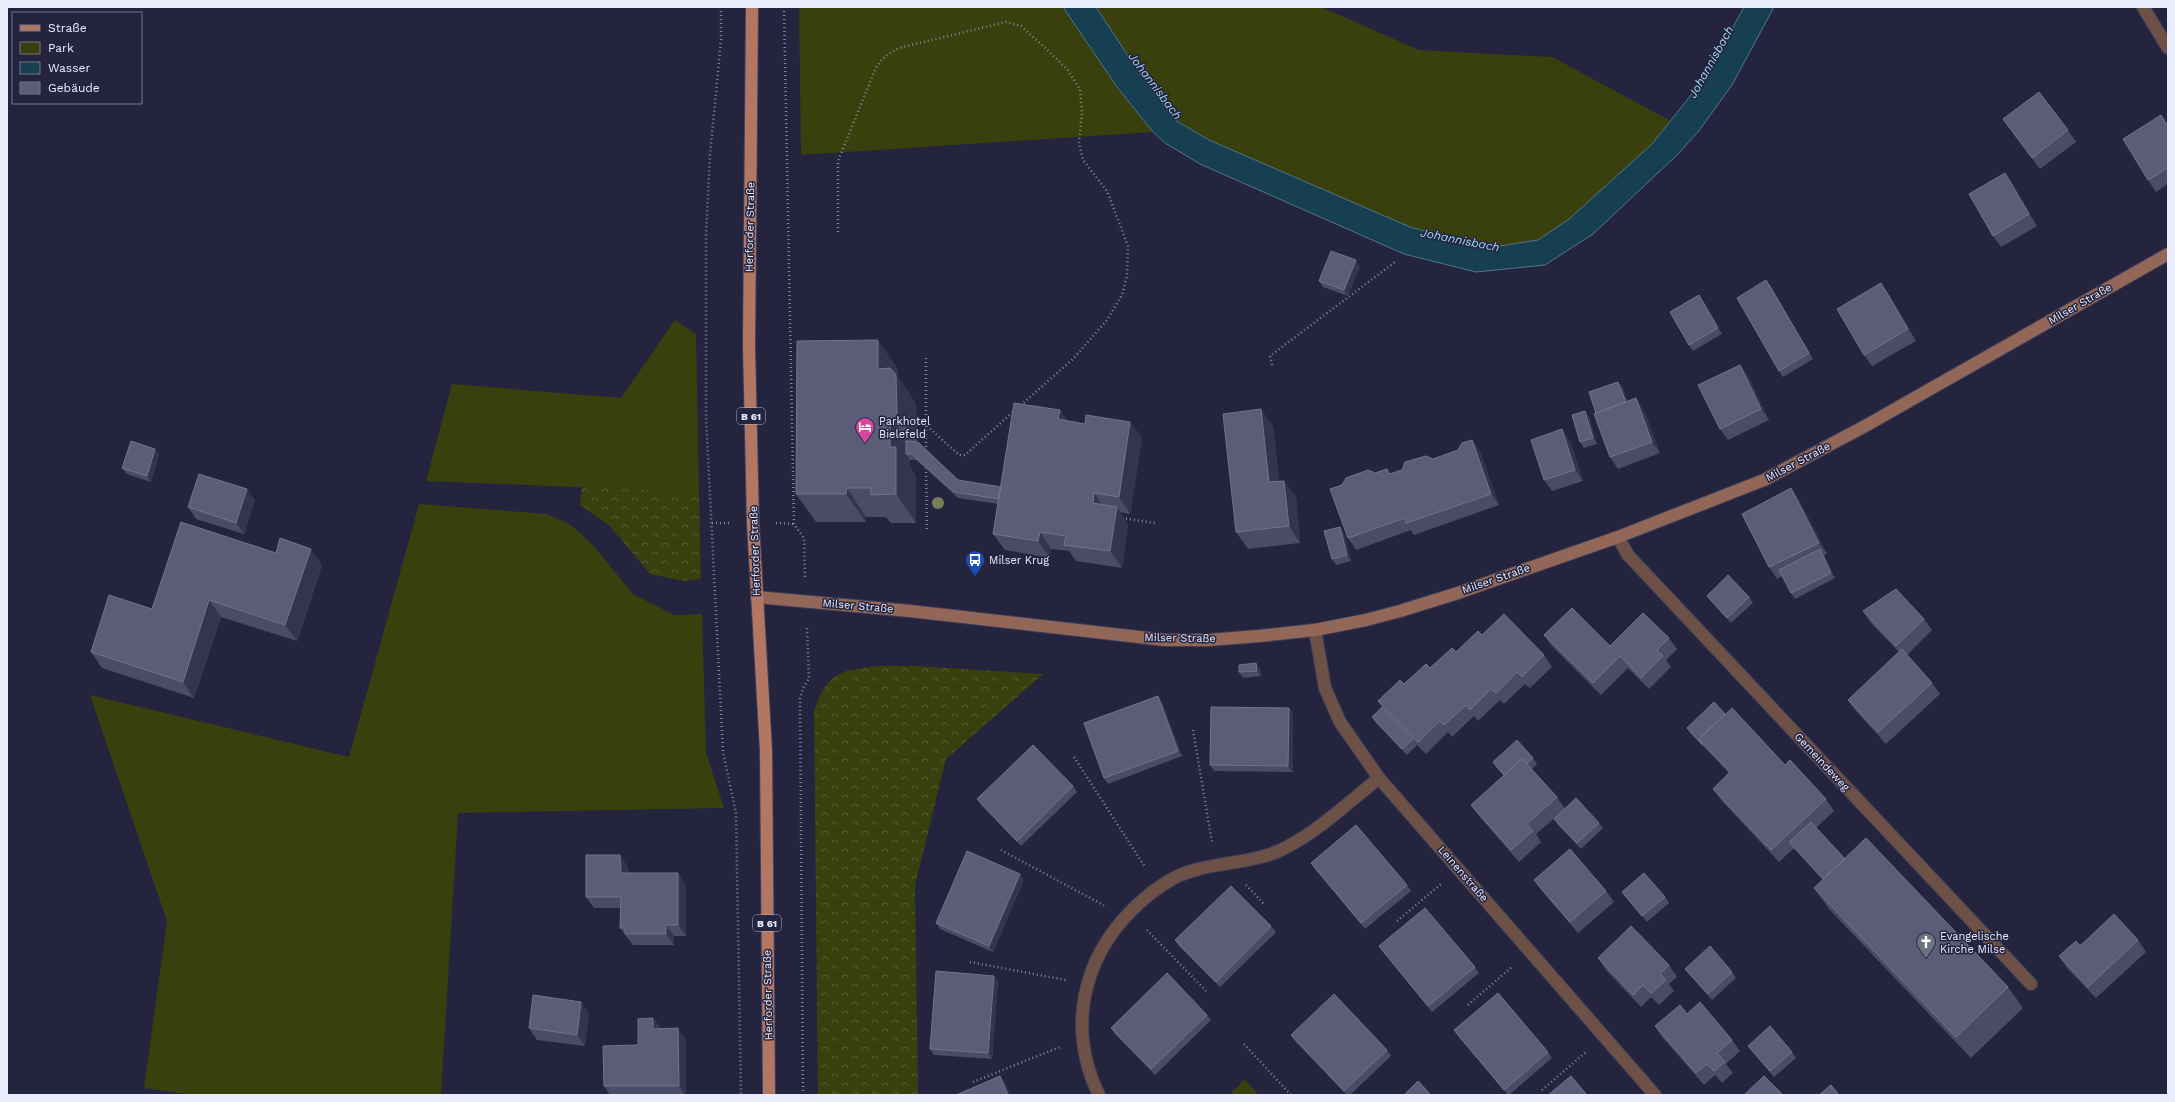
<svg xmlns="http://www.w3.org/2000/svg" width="2175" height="1102" font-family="'Work Sans',sans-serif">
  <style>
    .green { fill: #393f0d }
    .forest { fill: url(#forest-crowns) }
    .water { fill: #164052; stroke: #567486 }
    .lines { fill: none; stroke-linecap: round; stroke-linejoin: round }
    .service-casing { stroke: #41405a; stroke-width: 14 }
    .minor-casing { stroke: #41405a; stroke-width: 14 }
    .secondary-casing { stroke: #41405a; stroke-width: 14 }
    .primary-casing { stroke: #41405a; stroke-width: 14 }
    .path { stroke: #86869d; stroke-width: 2.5; stroke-dasharray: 1 3; stroke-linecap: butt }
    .service { stroke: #6d5147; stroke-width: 12 }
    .minor { stroke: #6d5147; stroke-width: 12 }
    .secondary { stroke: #936757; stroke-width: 12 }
    .primary { stroke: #b17763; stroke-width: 12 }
    .tree { fill: #798057 }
    .wall { fill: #4b4b67 }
    .shaded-wall { fill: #353450 }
    .building { fill: #5c5c78; stroke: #73738d }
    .labels { text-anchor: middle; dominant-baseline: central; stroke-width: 3; stroke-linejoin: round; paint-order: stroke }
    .shield { fill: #25243f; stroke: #b0b0c5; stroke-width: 1 }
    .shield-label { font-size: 10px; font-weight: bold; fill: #ebecfe }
    .street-label { font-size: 11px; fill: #ebecfe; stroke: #25243f }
    .poi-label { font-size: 11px; fill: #ebecfe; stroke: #25243f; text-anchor: start }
    .water-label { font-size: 12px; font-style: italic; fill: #9edaf7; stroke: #25243f }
  </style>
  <defs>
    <pattern id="forest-crowns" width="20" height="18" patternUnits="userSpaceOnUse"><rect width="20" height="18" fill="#393f0d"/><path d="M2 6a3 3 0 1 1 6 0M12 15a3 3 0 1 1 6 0" fill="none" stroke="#565b31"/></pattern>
  </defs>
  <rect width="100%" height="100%" fill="#25243f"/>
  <path class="green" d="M799,7H1063L1117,87L1153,132L801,155Z
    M1096,7H1321L1419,50L1552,57L1671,121L1652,144L1569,219L1538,240L1487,248L1410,227L1209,140L1175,119L1140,74Z
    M675,320L696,334L699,492L426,481L452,384L621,398Z
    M419,504L547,514L571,525L594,546L633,594L674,615L702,614L706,753L724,808L458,813L441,1095H193L144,1088L167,921L90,695L349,757Z
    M1245,1080L1259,1095H1229L1244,1080Z"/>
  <path class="forest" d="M582,487L699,492L701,579L683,581L650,574L610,526L580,505Z
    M880,666H916L1043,674L946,759L915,885L918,1095H818L814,711C827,672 841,670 880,666Z"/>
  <path class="water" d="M1063,7H1096L1140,74L1175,120L1209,140L1410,227L1487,248L1538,240L1569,219L1652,144L1707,75L1744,7H1774L1732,85L1698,132L1676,156L1593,234L1545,265L1476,272L1404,254L1200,164L1165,143L1153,132L1117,87Z"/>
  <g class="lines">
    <g class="service-casing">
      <path id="service" d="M2143,7L2168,48"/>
    </g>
    <g class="minor-casing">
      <path id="minor" d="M1618,537L1628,555L2031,984
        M1315,630L1325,688L1340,722L1379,778L1655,1095
        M1099,1095C1067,1029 1082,959 1133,909C1145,897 1159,886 1174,878C1209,860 1252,866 1287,847C1321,829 1350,801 1379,778"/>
    </g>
    <g class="secondary-casing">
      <path id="secondary" d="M757,597L910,611L1165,640H1208L1259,636L1315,630L1366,620L1400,611L1458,593L1618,537L1764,480L1867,425L2168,254"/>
    </g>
    <g class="primary-casing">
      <path id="primary" d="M752,7L749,346L753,523L766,751L769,1095"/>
    </g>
    <path class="path" d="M721,7V40L710,155L706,235V417L723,752L736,813L741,1095
      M784,7L794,524L804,538L805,579
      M838,232V161L875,70C881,58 888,54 899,48L1006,22L1021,26L1042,45L1067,69L1080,89L1082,113L1079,143L1083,160L1107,191L1128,246L1127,276L1122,295L1107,320L1073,359L1020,406
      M926,358V452
      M1272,365L1270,356L1395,262
      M927,426L959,455H965L1014,411
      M926,468L927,531
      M1122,518L1155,523
      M712,523H729
      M776,523L794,524
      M1193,730L1212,842
      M1074,757L1145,867
      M1001,850L1105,906
      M1246,885L1265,905
      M1397,921L1441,884
      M1147,930L1206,991
      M970,962L1066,980
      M1468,1005L1513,966
      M1244,1044L1291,1095
      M973,1082L1060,1047
      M1542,1090L1586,1052
      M803,1095L800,699L803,688L809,679L807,626"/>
    <use href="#service" class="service"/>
    <use href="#minor" class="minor"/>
    <use href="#secondary" class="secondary"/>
    <use href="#primary" class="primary"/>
  </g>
  <circle class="tree" cx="938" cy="503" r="6"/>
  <path class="wall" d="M2161,115L2168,125V184L2156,192L2148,180Z
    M2003,119L2068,130L2076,142L2040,169Z
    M2005,173L2013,185L2037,226L2001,247L1993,236Z
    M1360,266L1348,296L1323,287L1319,281Z
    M1766,280L1771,286L1813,359L1783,377L1779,371Z
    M1889,294L1916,341L1872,366L1864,355Z
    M1703,301L1722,334L1693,351L1689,345Z
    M1740,365L1748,376L1769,420L1728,440L1720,429Z
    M898,369V377L916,404L917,441L916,442L958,480L1001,487L1060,410L1067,421L1085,424L1130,422L1142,438L1130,514L1120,512L1128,524L1122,568L1076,561L1069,551L1051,549L1050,558L1005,550L993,534L998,504L958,498L916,460H910V467L916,476V523H891L886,517H866V522H816L796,494Z
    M1623,388L1627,401L1644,410L1660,453L1618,469L1610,457L1596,413Z
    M1589,417L1597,444L1584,448L1580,442Z
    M1273,426L1279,481H1284L1296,497L1300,543L1248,549L1236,532Z
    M1472,440L1480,452L1499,505L1414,535L1411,530L1356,550L1348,538L1375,473L1387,469L1390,474L1458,450Z
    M1570,441L1583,481L1552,491L1544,480Z
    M155,449L159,455L151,482L127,474L122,468Z
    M255,500L244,534L196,519L188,507Z
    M1799,500L1827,554L1824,555L1835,578L1795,599L1791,593L1782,576L1777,579L1769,567Z
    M1344,533L1351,561L1336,565L1332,559Z
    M276,553L322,565L297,641L221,617L194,698L102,668L91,652L152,609Z
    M1707,596L1749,597L1753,603L1731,623L1711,601Z
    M1863,611L1924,619L1932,630L1907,655L1932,683L1940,694L1886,744L1856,711L1848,700L1899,652L1871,623Z
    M1482,635L1544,655L1552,667L1530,688L1525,684L1504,704L1500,700L1478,721L1474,716L1452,737L1448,732L1426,754L1417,745L1407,755L1376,723L1372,717L1382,707L1378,701L1404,684L1430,668Z
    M1544,635L1610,646L1669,638L1677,649L1666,660L1671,667L1649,689L1628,668L1601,695L1552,646Z
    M1256,663L1260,669L1261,676L1243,678L1239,672Z
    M1162,702L1182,756L1108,784L1104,778Z
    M1289,708L1293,714V772L1214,771L1210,765Z
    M1725,714L1826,799L1834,811L1816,828L1845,859L2008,987L2023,1008L1971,1058L1829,909L1814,888L1823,880L1794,848L1779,862L1721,800L1713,789L1729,773L1691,734L1687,728Z
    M1533,758L1537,764L1532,769L1557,797L1565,809L1536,834L1541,842L1519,862L1479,816L1471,805L1504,775L1497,768L1493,762Z
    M1073,786L1077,792L1021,846L981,805L977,799Z
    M1554,819L1599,823L1603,828L1581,849L1558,825Z
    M1311,863L1407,885L1411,891L1365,929L1315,869Z
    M628,867V873L686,885V936H674V945H633L620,928V908H594L586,897Z
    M1024,880L993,952L940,929L936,923Z
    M1534,880L1606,891L1614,902L1578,933L1542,891Z
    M1622,892L1665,897L1669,903L1647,922L1626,897Z
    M1271,926L1276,932L1220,987L1179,946L1175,940Z
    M2138,940L2146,952L2096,998L2067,968L2059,956L2080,946Z
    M1379,946L1475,967L1479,973L1432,1012L1383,952Z
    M1598,958L1669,965L1677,977L1669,984L1674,991L1659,1005L1651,997L1641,1007L1606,970Z
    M1685,969L1732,972L1736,978L1712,1000L1689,974Z
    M994,976L998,981L992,1059L934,1055L930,1049Z
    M589,1013L585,1046L537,1040L529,1028Z
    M1687,1014L1732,1040L1740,1051L1726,1064L1733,1073L1722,1083L1715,1075L1704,1085L1663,1038L1655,1026Z
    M1207,1015L1211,1020L1155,1075L1115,1034L1111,1028Z
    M653,1018L661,1029L686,1040V1095H610L604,1086L638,1045Z
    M1454,1030L1548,1052L1552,1058L1509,1095H1508L1458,1036Z
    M1291,1035L1387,1050L1391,1056L1350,1095H1347L1295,1041Z
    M1748,1046L1792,1052L1796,1058L1774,1077L1752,1051Z"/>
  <path class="shaded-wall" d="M2005,173L2013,185L2037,226L2029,214Z
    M1356,260L1360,266L1348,296L1344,290Z
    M1766,280L1771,286L1813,359L1809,353Z
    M1881,283L1889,294L1916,341L1908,329Z
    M1699,295L1703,301L1722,334L1718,328Z
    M878,340L898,369V377L916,404L917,441L897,413L878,369Z
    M1740,365L1748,376L1769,420L1761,409Z
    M1618,382L1623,388L1631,413L1627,407Z
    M1636,398L1644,410L1660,453L1652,442Z
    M1261,409L1273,426L1281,499L1269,482Z
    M1060,410L1072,427L1058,419Z
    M1585,411L1589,417L1597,444L1593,438Z
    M890,419L910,447L906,454L910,460V467L916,476V523L896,494L890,447Z
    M1130,422L1142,438L1130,514L1119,497Z
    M1562,429L1570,441L1583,481L1575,470Z
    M1472,440L1480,452L1499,505L1491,494Z
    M155,449L159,455L151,482L147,476Z
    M1284,481L1296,497L1300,543L1289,526Z
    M847,488L866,517V522L846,494Z
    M1791,488L1799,500L1827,554L1819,543Z
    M247,489L255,500L244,534L236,523Z
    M1094,493L1106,510L1093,503Z
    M1117,507L1128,524L1122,568L1110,551Z
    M1340,527L1344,533L1351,561L1347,555Z
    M1040,532L1051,549L1050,558L1038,541Z
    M311,549L322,565L297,641L285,625Z
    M1820,549L1824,555L1835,578L1831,573Z
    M209,600L221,617L194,698L183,682Z
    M1256,663L1260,669L1261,676L1257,671Z
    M1158,696L1162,702L1182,756L1178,751Z
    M1289,708L1293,714V772L1288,766Z
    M620,855L628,867L629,885L621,873Z
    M678,873L686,885V936L678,925Z
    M1020,874L1024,880L993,952L989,946Z
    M666,925L674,936V945L666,934Z
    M994,976L998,981L992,1059L988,1053Z
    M581,1002L589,1013L585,1046L577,1035Z
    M653,1018L661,1030L653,1029Z
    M678,1028L686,1040V1095H685L679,1086Z
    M1000,1076L1005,1082L1010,1095H1008Z"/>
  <path class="building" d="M2039,92L2068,130L2032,158L2003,119Z
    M2161,115L2168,126V168L2148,180L2123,139Z
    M2005,173L2029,214L1993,236L1969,194Z
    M1331,251L1356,260L1344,290L1319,281Z
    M1766,280L1809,353L1779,371L1737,298Z
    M1881,283L1908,329L1864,355L1837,309Z
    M1699,295L1718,328L1689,345L1670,312Z
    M878,340V369L890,368L896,375L897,413L890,419V447H896V494L871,495V488H847L846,494H796L797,341Z
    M1740,365L1761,409L1720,429L1698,385Z
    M1618,382L1626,402L1596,413L1589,392Z
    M1636,398L1652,442L1610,457L1594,414Z
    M1014,403L1060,410L1058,419L1085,424L1086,415L1130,422L1119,497L1094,493L1093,503L1117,507L1110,551L1064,545L1066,536L1040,532L1038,541L993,534Z
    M1261,409L1269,482L1284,481L1289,526L1236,532L1223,414Z
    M1585,411L1593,438L1580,442L1572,415Z
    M1562,429L1575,470L1544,480L1531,440Z
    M1472,440L1491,494L1406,523L1405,518L1348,538L1330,489L1342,485L1346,478L1368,470L1375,473L1387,469L1389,474L1402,470L1405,462L1426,456L1433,459L1458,450L1462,443Z
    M131,441L155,449L147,476L122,468Z
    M906,441L918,442L958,480L1001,487L999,499L954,492L912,454H906Z
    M199,474L247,489L236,523L188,507Z
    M1791,488L1819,543L1769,567L1742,514Z
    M181,522L276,553L280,538L311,549L285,625L209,600L183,682L91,652L109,595L152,609Z
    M1340,527L1347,555L1332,559L1324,531Z
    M1820,549L1831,573L1791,593L1779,570Z
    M1728,575L1749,597L1727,618L1707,596Z
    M1896,589L1924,619L1896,646L1863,611Z
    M1572,608L1610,646L1643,613L1669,638L1657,650L1663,656L1641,678L1620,656L1593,683L1544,635Z
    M1504,614L1544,655L1522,677L1517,672L1496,693L1491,689L1470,710L1466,705L1444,725L1440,721L1418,742L1378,701L1400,680L1404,684L1426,664L1430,668L1452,648L1456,652L1478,631L1482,635Z
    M1902,649L1932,683L1878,732L1848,700Z
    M1256,663L1257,671L1239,672V665Z
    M1158,696L1178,751L1104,778L1084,723Z
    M1714,702L1725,714L1699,739L1703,745L1687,728Z
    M1211,707L1289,708L1288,766L1210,765Z
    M1382,707L1413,739L1402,749L1372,717Z
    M1732,708L1785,765L1790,760L1826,799L1771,850L1713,789L1730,772L1699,739Z
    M1517,740L1533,758L1527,764L1522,759L1504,775L1493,762Z
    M1033,745L1073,786L1017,841L977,799Z
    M1522,759L1557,797L1527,824L1533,831L1511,850L1471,805Z
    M1576,798L1599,823L1577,843L1554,819Z
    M1811,822L1845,859L1823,879L1789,842Z
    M1356,825L1407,885L1361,923L1311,863Z
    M1866,838L2008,987L1956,1037L1814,888Z
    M1570,849L1606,891L1570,922L1534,880Z
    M967,851L1020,874L989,946L936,923Z
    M586,855H620L621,873H678V925H666V934H625V928H620L621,897H586Z
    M1644,873L1665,897L1642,916L1622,892Z
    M1231,886L1271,926L1216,982L1175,940Z
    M1425,908L1475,967L1428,1006L1379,946Z
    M2114,914L2138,940L2088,987L2059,956L2076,941L2080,946Z
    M1631,926L1669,965L1660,974L1666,980L1651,993L1643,985L1633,995L1598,958Z
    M1710,946L1732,972L1708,994L1685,969Z
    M936,971L994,976L988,1053L930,1049Z
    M1167,973L1207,1015L1151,1069L1111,1028Z
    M1498,993L1548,1052L1504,1090L1454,1030Z
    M1334,994L1387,1050L1344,1091L1291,1035Z
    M533,995L581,1002L577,1035L529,1028Z
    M1700,1002L1732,1040L1717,1053L1725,1062L1714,1071L1707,1064L1696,1073L1655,1026L1680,1005L1687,1014Z
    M653,1018V1029L678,1028L679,1086H604L603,1046L638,1045V1019Z
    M1770,1026L1792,1052L1770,1071L1748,1046Z
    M1000,1076L1008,1095H956Z
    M1571,1076L1587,1095H1548Z
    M1764,1076L1783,1095H1744Z
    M1418,1081L1431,1095H1404Z
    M1831,1085L1839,1095H1819Z"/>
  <defs>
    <g id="hotel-pin" transform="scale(1)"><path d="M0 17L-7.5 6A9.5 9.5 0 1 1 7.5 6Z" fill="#d1479c" stroke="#25243f"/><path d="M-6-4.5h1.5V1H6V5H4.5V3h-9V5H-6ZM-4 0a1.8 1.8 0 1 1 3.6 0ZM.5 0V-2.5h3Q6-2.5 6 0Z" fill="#fff"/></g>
    <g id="bus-pin" transform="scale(1)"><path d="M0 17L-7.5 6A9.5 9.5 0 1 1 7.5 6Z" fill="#1a4fb4" stroke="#25243f"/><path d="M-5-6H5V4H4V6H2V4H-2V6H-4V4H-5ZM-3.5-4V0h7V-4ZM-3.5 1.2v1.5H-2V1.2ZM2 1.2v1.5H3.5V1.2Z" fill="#fff"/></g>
    <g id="church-pin" transform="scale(1)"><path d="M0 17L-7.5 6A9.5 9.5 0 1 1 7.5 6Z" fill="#6b7280" stroke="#25243f"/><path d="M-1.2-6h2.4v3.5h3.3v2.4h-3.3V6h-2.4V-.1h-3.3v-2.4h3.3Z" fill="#fff"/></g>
  </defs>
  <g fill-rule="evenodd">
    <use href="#hotel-pin" x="865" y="427"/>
    <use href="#bus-pin" x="975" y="560"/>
    <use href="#church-pin" x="1926" y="942"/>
  </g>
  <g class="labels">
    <g class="shield">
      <rect x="737" y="408" width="28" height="16" rx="3"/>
      <rect x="753" y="915" width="28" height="16" rx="3"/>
    </g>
    <g class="shield-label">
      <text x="751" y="416">B 61</text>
      <text x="767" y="923">B 61</text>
    </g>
    <g class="street-label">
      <text transform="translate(750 227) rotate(-89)">Herforder Straße</text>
      <text transform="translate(2080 304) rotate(-30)">Milser Straße</text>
      <text transform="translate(1798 462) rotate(-28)">Milser Straße</text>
      <text transform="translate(755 551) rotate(-92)">Herforder Straße</text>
      <text transform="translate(1496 579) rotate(-19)">Milser Straße</text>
      <text transform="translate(858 606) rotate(5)">Milser Straße</text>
      <text transform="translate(1180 638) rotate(1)">Milser Straße</text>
      <text transform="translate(1822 762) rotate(47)">Gemeindeweg</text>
      <text transform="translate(1463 874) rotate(49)">Leinenstraße</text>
      <text transform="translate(768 995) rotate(-91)">Herforder Straße</text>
    </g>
    <g class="poi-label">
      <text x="879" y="421">Parkhotel<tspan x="879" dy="13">Bielefeld</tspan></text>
      <text x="989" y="560">Milser Krug</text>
      <text x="1940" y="936">Evangelische<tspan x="1940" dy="13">Kirche Milse</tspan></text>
    </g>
    <g class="water-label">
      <text transform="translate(1711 62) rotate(-61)">Johannisbach</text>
      <text transform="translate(1155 86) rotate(53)">Johannisbach</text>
      <text transform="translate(1460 240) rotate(11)">Johannisbach</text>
    </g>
  </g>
  <rect width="2175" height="1102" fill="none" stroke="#ebecfe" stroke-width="16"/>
  <rect x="12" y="12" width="130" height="92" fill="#25243f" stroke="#74748b"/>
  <rect x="20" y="25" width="20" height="6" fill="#b17763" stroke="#74748b"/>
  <text x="48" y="32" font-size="12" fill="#ebecfe">Straße</text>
  <rect x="20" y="42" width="20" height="12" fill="#393f0d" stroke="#74748b"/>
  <text x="48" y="52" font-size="12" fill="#ebecfe">Park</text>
  <rect x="20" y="62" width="20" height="12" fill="#164052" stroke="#74748b"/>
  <text x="48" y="72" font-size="12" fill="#ebecfe">Wasser</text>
  <rect x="20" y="82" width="20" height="12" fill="#5c5c78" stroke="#74748b"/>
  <text x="48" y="92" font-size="12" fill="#ebecfe">Gebäude</text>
</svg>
